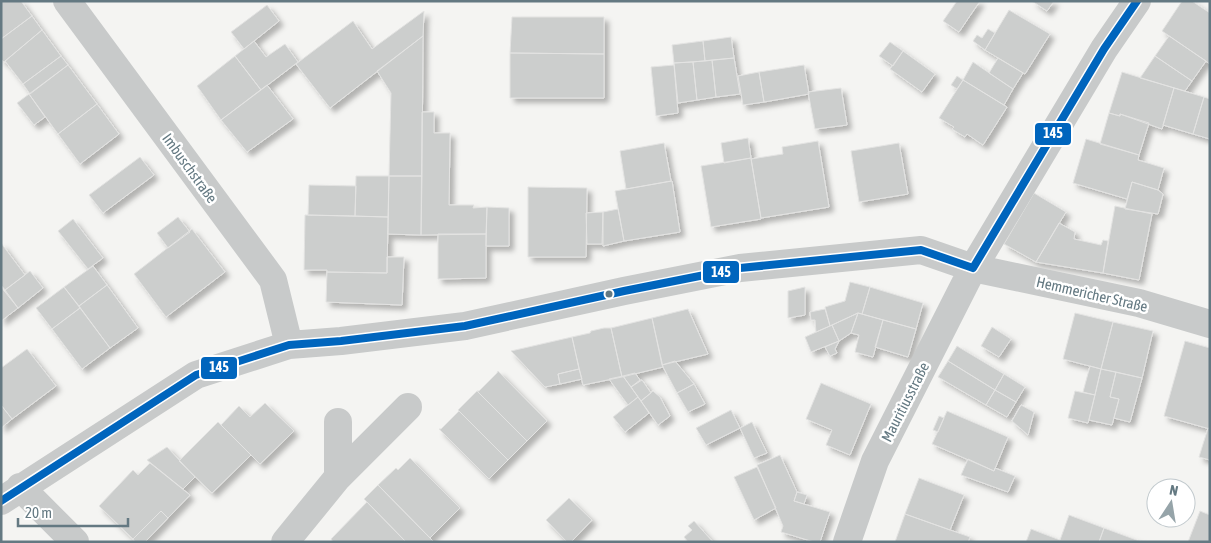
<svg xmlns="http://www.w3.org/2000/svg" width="1211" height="543" font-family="'Asap Condensed',sans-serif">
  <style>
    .building { fill: #cccecd; stroke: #e3e3e2; filter: url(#shadow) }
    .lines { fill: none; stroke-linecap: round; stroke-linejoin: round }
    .street { stroke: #c8caca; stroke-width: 28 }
    .bus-1-casing { stroke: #fff; stroke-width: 11 }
    .bus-1 { stroke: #0065bd; stroke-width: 8 }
    .bus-dot { fill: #647982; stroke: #fff; stroke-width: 2 }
    .labels { text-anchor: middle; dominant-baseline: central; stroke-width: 5; stroke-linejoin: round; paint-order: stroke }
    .street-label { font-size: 15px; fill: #647982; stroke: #fff }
    .line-badge { stroke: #fff; stroke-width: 2 }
    .badge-label { font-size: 14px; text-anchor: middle; font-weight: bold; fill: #fff }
  </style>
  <defs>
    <filter id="shadow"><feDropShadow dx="4.5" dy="4.5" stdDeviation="2.5" flood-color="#0004"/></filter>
  </defs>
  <rect width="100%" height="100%" fill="#f4f4f2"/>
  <path class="building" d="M1,1H21L32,16L1,39Z
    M957,1H980L959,32L943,21Z
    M1032,1H1054L1047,11Z
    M1182,1H1192L1210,13V64L1162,31Z
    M267,5L279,21L244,49L231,32Z
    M1009,10L1050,34L1025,74L985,50Z
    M424,11L423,36L330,108L296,64L353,21L372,49Z
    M32,16L42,30L4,62L1,59V39Z
    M512,17H604V54L510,53Z
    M988,29L995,33L985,50L973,41L977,35L982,38Z
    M42,30L61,56L23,84L5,61Z
    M423,36L422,176H389L391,93L377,71Z
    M1169,36L1206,61L1192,81L1155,56Z
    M731,37L734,58L705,61L703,41Z
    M254,41L266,57L285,44L298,62L261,90L235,56Z
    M703,41L705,61L674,63L672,45Z
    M890,42L903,51L893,66L879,56Z
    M903,51L935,74L922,92L890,69Z
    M510,53L604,54V98H510Z
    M61,56L68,65L30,94L23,84Z
    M235,56L261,90L221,120L197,86Z
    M1155,56L1192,81L1185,91L1140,78Z
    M734,58L740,94L716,97L712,60Z
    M998,58L1023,73L1013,89L989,73Z
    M712,60L716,97L697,100L693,62Z
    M693,62L697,100L678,103L674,63Z
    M973,62L1013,89L1004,105L963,80Z
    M68,65L97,104L58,134L29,94Z
    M674,65L678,113L656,116L651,67Z
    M804,65L809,94L764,102L759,72Z
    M759,72L764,102L743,105L738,76Z
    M1122,72L1174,88L1162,129L1120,114V116L1109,113Z
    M957,76L963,80L957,89L951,85Z
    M963,80L1007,107L983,145L967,134L965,137L952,129L954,127L939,118Z
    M267,85L293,119L247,152L221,120Z
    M841,88L847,125L815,129L808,92Z
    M1174,88L1204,97L1193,134L1163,125Z
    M29,94L45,117L34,125L17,103Z
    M1204,97L1210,99V139L1193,134Z
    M97,104L119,134L80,164L58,134Z
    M422,112H434V133H450L449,205H474L473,208L487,207L486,234L421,235Z
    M1109,113L1120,116V114L1149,123L1139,155L1100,144Z
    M748,138L751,158L724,163L721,143Z
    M1086,139L1139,155L1138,160L1164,168L1158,190L1132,182L1127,199L1073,183Z
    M818,141L829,207L761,218L751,159L783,154L782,147Z
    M664,143L671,181L626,189L620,151Z
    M899,143L908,194L859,202L851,151Z
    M140,157L154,175L103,213L89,195Z
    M751,158L761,219L711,227L701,166Z
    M356,176H389L388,217L355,216Z
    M389,176H422L421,235L388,234Z
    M672,181L680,232L624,241L615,191Z
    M1132,182L1158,190L1163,194L1158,214L1125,209Z
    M309,185L356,186L355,216L308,215Z
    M528,187L587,188L586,257H528Z
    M1034,193L1066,212L1036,262L1004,244Z
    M1115,206L1152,214L1139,280L1103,273Z
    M487,207L509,208V246H486Z
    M618,209L624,241L603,246V212Z
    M603,212L602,244H587L586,213Z
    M305,215L388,217L387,273L327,272V270H304Z
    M178,217L190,232L168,248L157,233Z
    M73,219L103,258L88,269L58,231Z
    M1059,223L1075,232L1074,239L1101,245L1103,240L1108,241L1103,273L1036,262Z
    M192,229L225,272L166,317L134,274Z
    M438,234H486V278L438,279Z
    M1,243L25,275L5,290L1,285Z
    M387,257H404L402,305L326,302L327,272L387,273Z
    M93,266L107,285L79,306L64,287Z
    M30,271L43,288L18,308L5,290Z
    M850,282L870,287L862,314L858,313L830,326L825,307L845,301Z
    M107,285L138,328L110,348L79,306Z
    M1,287L18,308L1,321Z
    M64,287L80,308L52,329L36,308Z
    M805,287V315L788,318V291Z
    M870,287L923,303L916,329L862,314Z
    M80,308L110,348L82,369L52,329Z
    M688,309L708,354L662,365L652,318Z
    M825,309L830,326L816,332L815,320H811L810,312Z
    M858,313L883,320L873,357L855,352L859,335L851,333Z
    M858,313L851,333L839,341L832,325Z
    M1075,313L1113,322L1101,369L1063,359Z
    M652,318L663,367L622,377L611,328Z
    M883,320L916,329L908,357L875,347Z
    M1113,322L1153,331L1142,378L1101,369Z
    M832,325L839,341L811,352L805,337Z
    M992,327L1011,339L999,357L981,346Z
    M604,328H611L622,377L583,385L572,337L590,333L591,331Z
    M572,337L579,369L558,374L560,384L545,387L511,351Z
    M839,341L835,349L837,353L830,356L825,347Z
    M1185,341L1210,348V429L1164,416Z
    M957,346L1004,374L995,390L948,361Z
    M27,349L56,386L12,419L1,405V368Z
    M675,361L694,384L677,393L662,365Z
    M948,361L995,390L986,405L938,377Z
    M1090,366L1101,369L1095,395L1083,392Z
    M579,369L582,379L560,384L558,374Z
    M1101,369L1116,372L1110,397L1119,399L1112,425L1089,420Z
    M498,371L547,421L527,441L477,391H479L497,373Z
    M1116,372L1142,378L1130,422L1114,418L1119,399L1110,397Z
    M635,373L640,380L631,387L623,376Z
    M1004,374L1025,387L1016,402L995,390Z
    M623,376L638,397L628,405L609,379Z
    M642,380L651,393L641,401L631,387Z
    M821,383L871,404L850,455L826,445L832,430L806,419Z
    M694,384L705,404L688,412L677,393Z
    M995,390L1016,402L1007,417L986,405Z
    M477,391L527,441L508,460L458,410Z
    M653,391L660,397L670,416L658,425L641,401Z
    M1075,391L1095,395L1088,423L1068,418Z
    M638,397L649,413L625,432L613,417Z
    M265,403L294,431L260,464L221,425L239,406L250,417Z
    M1,405L12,419L1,428Z
    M1021,405L1034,412L1028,435L1012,421Z
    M731,410L740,428L706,445L696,428Z
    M459,411L508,460L489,479L439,429H441Z
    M947,411L1008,437L994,471L932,444Z
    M939,416L944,418L938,432L933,430Z
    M218,422L251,455L212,493L179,461Z
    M752,422L767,453L754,458L740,428Z
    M1208,428L1210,429V460L1199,457Z
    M167,447L195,477L183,489L147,460Z
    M780,455L797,492L794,501L830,512L820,542H814L781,532L783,526L757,465Z
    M410,458L460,508L430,538L378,485L396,468L398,470Z
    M968,459L994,471L995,468L1015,476L1008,492L961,475Z
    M150,463L190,495L168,518L161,511L133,539L99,506L133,470L138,475Z
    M757,467L776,508L754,520L734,477Z
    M919,478L964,495L950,530L905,514Z
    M378,485L430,538L434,542H406L364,499Z
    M797,492L807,495L804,504L794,501Z
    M569,498L592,520L571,542H567L546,520Z
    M367,502L406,542H333L331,539Z
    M161,511L168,518L145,542H135L133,539Z
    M1200,511L1210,515V542H1188Z
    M905,514L970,537L968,542H895Z
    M1069,515L1104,528L1099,542H1026L1031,529L1060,540Z
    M694,521L713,542H688L684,537L692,530L688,526Z
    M1104,528L1142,542H1099Z"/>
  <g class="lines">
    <path class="street" d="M67,1L273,280L289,345
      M338,477V422
      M20,487L75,542
      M1,501L196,375L289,345L341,341L465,326L624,291L740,268L921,250L973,268L1139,303L1210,324
      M285,542L338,477L408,407
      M847,542L875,461L973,268L1104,49L1137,1"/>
    <g class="bus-1-casing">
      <path id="bus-1" d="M973,268L1104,49L1137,1
        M1,501L196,375L289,345L341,341L465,326L624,291L740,268L921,250L973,268"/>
    </g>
    <use href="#bus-1" class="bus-1"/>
  </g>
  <circle class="bus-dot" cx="609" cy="294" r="4.5"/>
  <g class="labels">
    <g class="street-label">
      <text transform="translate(190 168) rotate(54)">Imbuschstraße</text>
      <text transform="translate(1092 294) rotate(13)">Hemmericher Straße</text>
      <text transform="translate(905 402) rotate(-63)">Mauritiusstraße</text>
    </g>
  </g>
  <g class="line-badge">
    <rect x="1034" y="122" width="38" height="24" rx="5" fill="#0065bd"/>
    <rect x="702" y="260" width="38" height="24" rx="5" fill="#0065bd"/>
    <rect x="200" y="356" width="38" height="24" rx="5" fill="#0065bd"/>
  </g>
  <g class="badge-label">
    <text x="1053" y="138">145</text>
    <text x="721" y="277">145</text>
    <text x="219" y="372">145</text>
  </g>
  <rect width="1211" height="543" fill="none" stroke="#647982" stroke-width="5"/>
  <g transform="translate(1171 503) rotate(12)"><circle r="24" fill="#ffffff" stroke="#c1c9cd"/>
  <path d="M0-4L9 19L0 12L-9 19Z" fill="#96a4a9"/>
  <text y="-8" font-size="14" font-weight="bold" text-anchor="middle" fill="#647982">N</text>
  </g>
  <path d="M18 518v8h110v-8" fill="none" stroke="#647982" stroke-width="2.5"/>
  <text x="25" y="518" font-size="15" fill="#647982" stroke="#ffffff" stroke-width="4" paint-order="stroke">20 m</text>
</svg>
